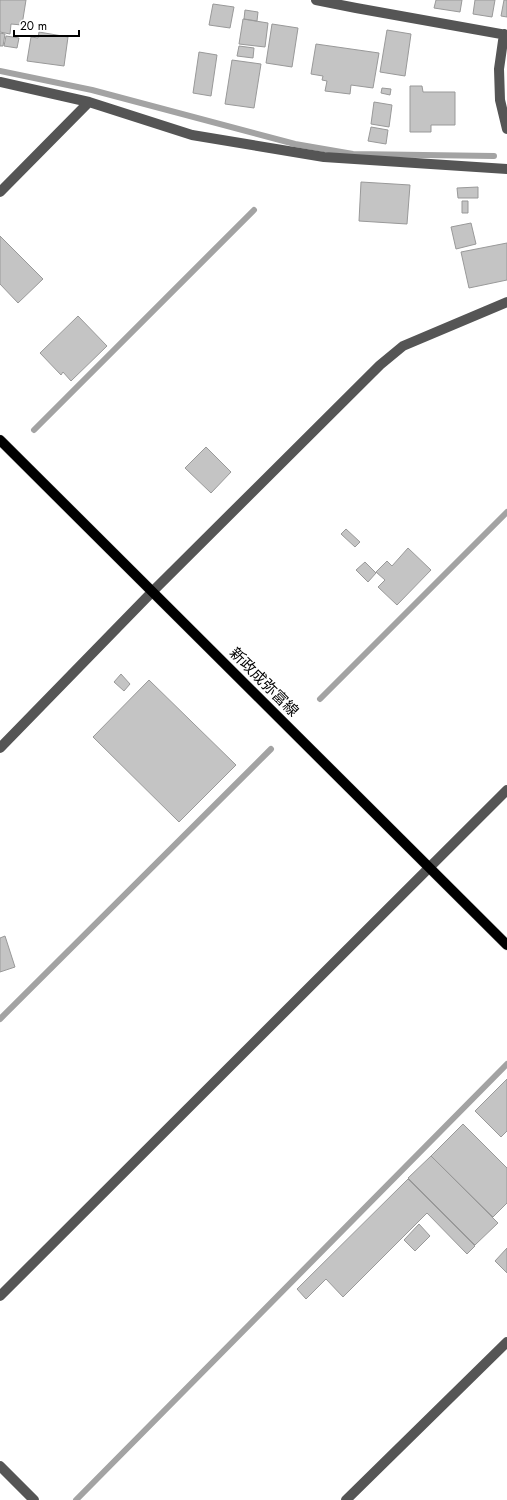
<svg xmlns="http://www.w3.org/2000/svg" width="507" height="1500" font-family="Jost,'Noto Sans JP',sans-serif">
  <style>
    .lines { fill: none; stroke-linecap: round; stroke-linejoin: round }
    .stream { stroke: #a3a3a3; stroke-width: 6 }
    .building { fill: #c4c4c4; stroke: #999 }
    .major-casing { stroke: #dbdbdb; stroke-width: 11 }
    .minor { stroke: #555; stroke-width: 10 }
    .major { stroke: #000; stroke-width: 10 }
    .labels { text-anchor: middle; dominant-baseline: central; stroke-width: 3.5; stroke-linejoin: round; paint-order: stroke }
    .street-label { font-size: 15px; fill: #000; stroke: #fff }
  </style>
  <rect width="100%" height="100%" fill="#fff"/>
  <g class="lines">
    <path class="stream" d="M0,71L92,90L295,144L353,154L494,156
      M34,430L254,210
      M320,699L507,512
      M0,1019L271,749
      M76,1500L507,1064"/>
  </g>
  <path class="building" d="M0,0H26L22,25L11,24L10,34L0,32Z
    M436,0H462L460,12L434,8Z
    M475,0H495L492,17L473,14Z
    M504,0H507V17L501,16Z
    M213,4L234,7L230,28L209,25Z
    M245,10L258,12L257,21L244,19Z
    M243,19L268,23L265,47L239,44Z
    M272,24L298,28L292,67L266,63Z
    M387,30L411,34L405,76L380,72Z
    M39,32L68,37L64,66L27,61L31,37L38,38Z
    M0,33L5,34L3,46H0Z
    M6,36L19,38L17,48L4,46Z
    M316,44L379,53L373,88L351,85L350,94L325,91L327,81L322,80L323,76L311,74Z
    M239,46L254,48L253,58L237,56Z
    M199,52L217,55L211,96L193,93Z
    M232,60L261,64L254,108L225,104Z
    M410,86H422L423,92H455V125H431V132H410Z
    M382,88L391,89L390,95L381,93Z
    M374,102L392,105L389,127L371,124Z
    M371,127L388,130L386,144L368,141Z
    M361,182L410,185L407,224L359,221Z
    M478,187V198H458L457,188Z
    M462,201H468V213H462Z
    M471,223L476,244L456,249L451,227Z
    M0,236L43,279L18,303L0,284Z
    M507,243V280L469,288L461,252Z
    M78,316L107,346L71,381L63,372L61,375L40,353Z
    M206,447L231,472L211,493L185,468Z
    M346,529L360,542L355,547L341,534Z
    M408,548L431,570L397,605L378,587L385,580L376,572L387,561L392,566Z
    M365,562L376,573L368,582L356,570Z
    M121,674L130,684L124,691L114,682Z
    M149,680L236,765L179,822L93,737Z
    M5,936L15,967L0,972V938Z
    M507,1079V1131L501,1137L475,1111Z
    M463,1124L507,1168V1203L493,1217L431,1156Z
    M431,1156L498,1223L475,1245L408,1178Z
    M408,1179L475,1246L467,1254L427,1213L343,1297L326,1279L306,1299L297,1289Z
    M419,1224L430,1236L415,1251L404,1240Z
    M507,1248V1273L495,1261Z"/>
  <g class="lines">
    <g class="major-casing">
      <path id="major" d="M0,440L507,945"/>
    </g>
    <path class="minor" d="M316,0L356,8L507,35
      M504,34L499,69L500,100L507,129
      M0,82L89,102
      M0,192L89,102L192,135L324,157L507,169
      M0,748L152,592L380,365L403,346L507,302
      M0,1296L507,790
      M0,1466L34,1500
      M346,1500L507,1342"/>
    <use href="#major" class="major"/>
  </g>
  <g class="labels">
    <g class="street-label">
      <text transform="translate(264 682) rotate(45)">新政成弥富線</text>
    </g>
  </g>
  <path d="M14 30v6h65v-6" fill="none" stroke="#000000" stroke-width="2"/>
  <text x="20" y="30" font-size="12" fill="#000000" stroke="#ffffff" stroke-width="3" paint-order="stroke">20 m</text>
</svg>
